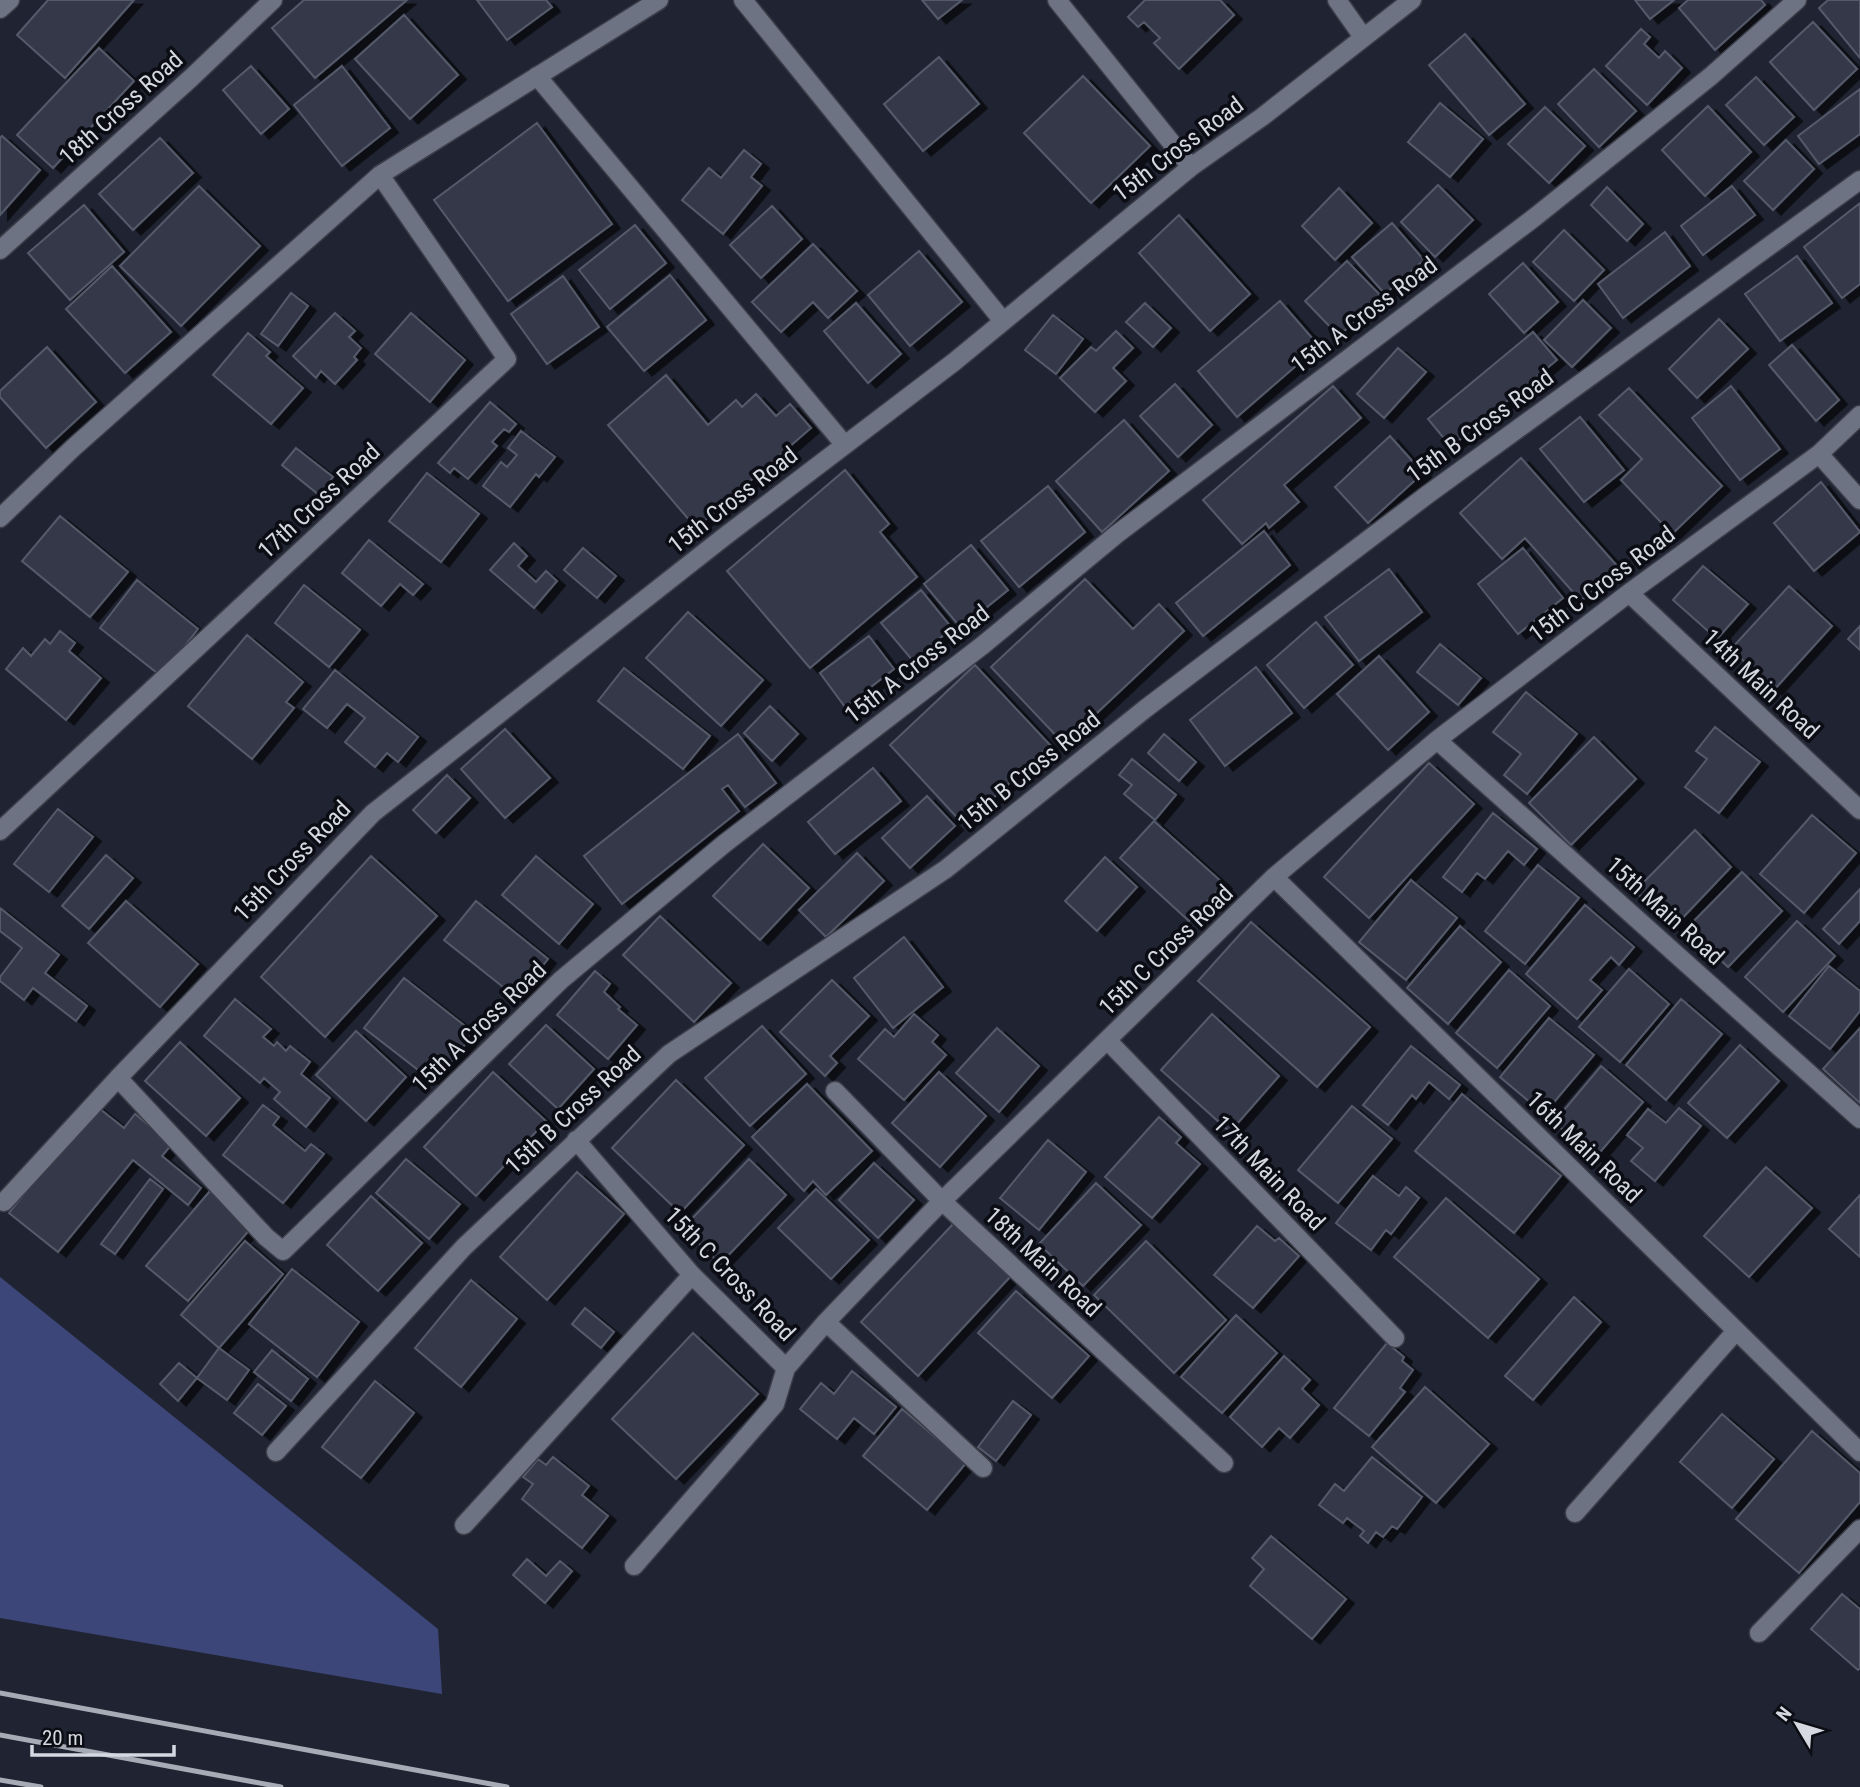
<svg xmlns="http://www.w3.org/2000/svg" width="1860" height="1787" font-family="'Roboto Condensed',sans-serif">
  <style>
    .green { fill: #3d4679 }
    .building { fill: #353948; stroke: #555a6a; stroke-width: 2; filter: url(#shadow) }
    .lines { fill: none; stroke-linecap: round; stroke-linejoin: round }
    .street-casing { stroke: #3b3e49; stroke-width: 21 }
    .street { stroke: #6e7384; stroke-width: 18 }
    .rail { stroke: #a7abb5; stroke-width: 5 }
    .labels { text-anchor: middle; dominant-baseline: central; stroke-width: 7; stroke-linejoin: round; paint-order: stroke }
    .street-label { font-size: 24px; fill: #d5d8e1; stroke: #0c0d14 }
  </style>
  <defs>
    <filter id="shadow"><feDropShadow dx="8" dy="4.5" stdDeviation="0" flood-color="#0009"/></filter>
  </defs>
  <rect width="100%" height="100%" fill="#202432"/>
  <path class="green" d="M0,1277L438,1629L442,1694L0,1618Z"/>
  <path class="building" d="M48,0H134L65,78L17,35Z
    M304,0H407L315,78L272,28Z
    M477,0H546L552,7L507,40Z
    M922,0H962L938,19Z
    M1145,0H1220L1234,15L1179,69L1154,43L1160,38L1144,22L1138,27L1128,17Z
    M1635,0H1674L1650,19Z
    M1688,0H1761L1765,5L1715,50L1679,8Z
    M1828,0H1860V58L1819,8Z
    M404,15L458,75L410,119L355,59Z
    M1813,22L1857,69L1814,110L1770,62Z
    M1641,29L1650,37L1644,44L1659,58L1665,51L1682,68L1647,105L1606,66Z
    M1465,34L1525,104L1489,135L1429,65Z
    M99,48L134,81L53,168L17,135Z
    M939,57L979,104L923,151L884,104Z
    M251,66L289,109L261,134L223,90Z
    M342,66L390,128L342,166L294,105Z
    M1594,69L1636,111L1599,147L1558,104Z
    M1083,76L1150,146L1091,203L1024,133Z
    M1756,77L1794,117L1764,145L1726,105Z
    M1860,89V134L1819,164L1798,136Z
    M1440,103L1483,139L1450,177L1408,142Z
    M1708,106L1751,152L1705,196L1662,150Z
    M1545,107L1585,146L1549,183L1508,144Z
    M537,123L612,224L508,301L434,200Z
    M2,136L40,170L0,215V138Z
    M160,138L193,173L133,230L99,194Z
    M1786,140L1814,169L1773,210L1744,181Z
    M744,150L761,164L751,177L762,186L723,234L682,200L709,168L721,178Z
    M1438,185L1473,220L1435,257L1401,222Z
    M199,186L260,246L181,326L120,266Z
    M1732,186L1755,215L1703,255L1681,226Z
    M1607,187L1643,224L1627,241L1591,205Z
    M1339,188L1372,223L1335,260L1302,226Z
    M1860,203V284L1842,298L1804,247Z
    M84,205L124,252L70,300L28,253Z
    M772,206L802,239L761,278L730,245Z
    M1179,215L1250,294L1210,331L1139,253Z
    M1392,223L1424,260L1385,294L1352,257Z
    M635,225L666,263L610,309L579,270Z
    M1564,230L1604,270L1574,301L1533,262Z
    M1665,232L1690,266L1623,318L1598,284Z
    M813,244L857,291L828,318L813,302L781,332L752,302Z
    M919,251L962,302L910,346L868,295Z
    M1797,256L1832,303L1780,341L1745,294Z
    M1347,261L1381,296L1339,336L1305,301Z
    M1523,263L1558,302L1524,333L1489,294Z
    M112,266L171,332L125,373L66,309Z
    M670,275L706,320L644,371L607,327Z
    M563,276L599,327L547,364L511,314Z
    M291,293L308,306L278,346L261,334Z
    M1583,300L1611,328L1572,367L1544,340Z
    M1280,301L1319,346L1237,417L1198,371Z
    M856,303L901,354L868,383L824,331Z
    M1145,303L1171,328L1153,347L1126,322Z
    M335,313L355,331L349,337L361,348L354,357L357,360L335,384L321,371L316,378L293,356Z
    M411,313L465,360L430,402L375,354Z
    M1053,315L1083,339L1056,374L1025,350Z
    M1719,319L1748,349L1697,398L1669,369Z
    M1116,331L1133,348L1113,368L1126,381L1095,412L1060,378L1091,347L1096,351Z
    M1533,332L1557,360L1451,447L1428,419Z
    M248,333L270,352L266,356L303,388L271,424L213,375Z
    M1792,345L1839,400L1816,421L1769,365Z
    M47,347L96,402L46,448L0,397V391Z
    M1398,348L1426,372L1384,418L1357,394Z
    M666,375L708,425L736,400L742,407L756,394L776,416L790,404L811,428L696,528L608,425Z
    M1175,384L1212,425L1178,457L1140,416Z
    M1333,386L1361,418L1284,485L1299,502L1269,528L1266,523L1242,544L1203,500Z
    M1731,386L1780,449L1740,480L1692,418Z
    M1629,388L1722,486L1672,534L1621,480L1642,459L1599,415Z
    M490,402L516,424L509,432L504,429L492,442L497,446L468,479L454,468L450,473L438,463Z
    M1580,417L1624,470L1584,502L1540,449Z
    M1124,420L1169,471L1102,532L1056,481Z
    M521,431L555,457L539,477L536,474L510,507L483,486L501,462L507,467L517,455L508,448Z
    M1390,436L1423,473L1368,523L1335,487Z
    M296,448L333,477L319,495L282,465Z
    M1521,458L1619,568L1581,601L1525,538L1502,559L1460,513Z
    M845,470L889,524L880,532L917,577L810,668L727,571Z
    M427,473L479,514L441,562L389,521Z
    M1821,482L1860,532L1814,571L1774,523Z
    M1048,486L1085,532L1019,587L981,541Z
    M60,516L128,572L90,617L22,561Z
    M1264,531L1290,565L1203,636L1176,603Z
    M369,540L423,584L413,595L400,584L381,606L342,573Z
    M514,543L527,556L518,566L536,582L546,571L557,581L534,608L490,570Z
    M971,545L1008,590L961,628L924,584Z
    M583,548L616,576L597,598L564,570Z
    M1523,548L1563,598L1518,634L1478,584Z
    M1703,566L1748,604L1717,639L1673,600Z
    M1389,569L1422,612L1359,661L1325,617Z
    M1085,579L1133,629L1159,604L1184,631L1064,744L991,667Z
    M137,580L198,629L161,676L100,628Z
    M304,585L360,630L329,667L275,623Z
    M1789,586L1832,626L1774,690L1731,649Z
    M921,590L952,628L913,661L881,623Z
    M688,612L763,680L721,726L646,658Z
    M1316,622L1353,665L1304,708L1267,665Z
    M1860,626V650L1848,639Z
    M60,631L75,643L69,651L101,678L66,720L6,669L23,648L31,656L45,639L50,644Z
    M247,635L303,682L286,702L294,708L252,759L188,706Z
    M869,636L894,669L845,707L820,673Z
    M1440,644L1481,678L1458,705L1417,672Z
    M1379,656L1429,712L1388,750L1337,694Z
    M975,665L1050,745L964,825L890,745Z
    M1256,667L1292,713L1225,766L1190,720Z
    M624,668L710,736L683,769L598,701Z
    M335,670L418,737L398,762L387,753L375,767L345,742L365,718L347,704L327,728L303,709Z
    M1526,692L1577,734L1527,794L1504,775L1521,754L1493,732Z
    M770,706L798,734L772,761L744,733Z
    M1715,727L1760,762L1719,813L1685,787L1707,759L1696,751Z
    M505,729L550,778L505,818L461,769Z
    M738,734L776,783L745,807L728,785L722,789L739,811L622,904L584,856Z
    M1164,734L1196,762L1179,781L1148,753Z
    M1594,737L1636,779L1571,845L1529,803Z
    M1132,759L1176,795L1155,820L1124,794L1132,785L1119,775Z
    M1429,763L1474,804L1369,918L1324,877Z
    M873,768L901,801L835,854L808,822Z
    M447,775L470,798L436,833L413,810Z
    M927,796L955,826L910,868L882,838Z
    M58,809L93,837L49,892L14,864Z
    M1493,813L1537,849L1524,865L1508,851L1485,879L1477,873L1462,892L1443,877Z
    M1812,815L1856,853L1804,913L1760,874Z
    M1154,821L1224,884L1189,921L1120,858Z
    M1695,830L1731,867L1673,928L1635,891Z
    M763,844L809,888L760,940L713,896Z
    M857,853L884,881L826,937L799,910Z
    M106,855L133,878L89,929L62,906Z
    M371,856L437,916L325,1037L261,977Z
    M536,856L593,904L559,944L502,895Z
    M1105,857L1137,887L1097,931L1065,901Z
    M1538,865L1579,898L1525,964L1485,931Z
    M1742,872L1782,911L1728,967L1687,928Z
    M1411,880L1457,918L1406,980L1359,942Z
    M1860,889V921L1839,944L1823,929Z
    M126,901L198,964L160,1007L88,943Z
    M476,901L548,959L517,998L444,940Z
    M1585,905L1634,947L1619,965L1611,957L1590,980L1602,990L1577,1019L1526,974Z
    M0,908L59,955L45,973L87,1006L76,1021L33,988L24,1000L0,981V977L22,948L0,931Z
    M660,916L731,983L694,1022L623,955Z
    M1797,921L1835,956L1783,1012L1745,977Z
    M1251,922L1370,1027L1317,1087L1198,981Z
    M1460,926L1501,962L1448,1024L1407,988Z
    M904,937L943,987L893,1028L854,978Z
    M1829,966L1860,991V1011L1830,1049L1789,1016Z
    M1629,969L1669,1004L1620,1062L1579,1027Z
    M1509,970L1550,1006L1497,1068L1456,1033Z
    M595,971L610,984L604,992L620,1007L618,1009L637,1025L608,1059L557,1015Z
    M404,978L474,1033L435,1083L364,1028Z
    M832,980L869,1016L830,1056L837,1063L825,1076L780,1032Z
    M235,999L271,1029L263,1037L274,1046L277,1042L286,1051L290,1046L310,1062L301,1074L330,1098L306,1127L274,1099L280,1092L264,1078L260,1083L204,1036Z
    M1681,999L1722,1034L1666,1100L1626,1065Z
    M914,1014L938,1035L932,1042L946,1055L904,1100L858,1059L885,1029L894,1037Z
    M1212,1014L1279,1076L1230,1132L1161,1070Z
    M1549,1018L1594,1055L1544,1114L1500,1077Z
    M546,1025L594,1069L558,1109L509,1064Z
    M762,1026L806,1074L750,1126L705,1078Z
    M997,1028L1039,1066L999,1112L956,1073Z
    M1860,1028V1103L1823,1069Z
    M356,1031L406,1077L366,1121L316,1075Z
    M180,1042L240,1098L206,1136L145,1081Z
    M1740,1045L1779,1081L1727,1138L1688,1103Z
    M1411,1046L1460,1085L1449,1099L1429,1082L1416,1099L1412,1095L1388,1125L1363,1105Z
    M1601,1066L1643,1102L1595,1158L1554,1122Z
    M493,1072L546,1121L476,1196L424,1147Z
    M939,1072L986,1116L940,1167L892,1123Z
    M676,1080L744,1145L680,1213L612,1148Z
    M807,1084L872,1151L826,1195L813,1181L804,1191L752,1137Z
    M1462,1094L1561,1176L1514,1233L1415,1151Z
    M95,1105L124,1128L135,1114L172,1144L162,1156L201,1188L188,1205L133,1160L58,1252L9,1213Z
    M263,1105L279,1117L273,1125L305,1151L311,1144L324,1154L283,1203L223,1155Z
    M1352,1106L1392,1139L1338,1203L1298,1170Z
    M1679,1108L1701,1126L1655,1181L1631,1161L1643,1148L1627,1135L1648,1109L1666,1123Z
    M1159,1117L1181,1137L1176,1143L1200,1164L1152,1218L1105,1177Z
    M1048,1140L1086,1172L1039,1230L1000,1198Z
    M406,1159L460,1204L429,1239L376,1193Z
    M749,1159L786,1195L720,1264L683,1228Z
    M874,1163L914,1200L878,1238L839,1200Z
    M1766,1167L1812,1208L1749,1277L1704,1236Z
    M577,1172L624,1214L547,1300L500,1257Z
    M1373,1176L1399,1196L1406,1187L1419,1198L1391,1234L1386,1230L1371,1250L1336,1223Z
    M150,1179L163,1189L115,1254L101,1244Z
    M1096,1183L1141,1225L1083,1286L1039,1244Z
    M816,1189L869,1240L831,1279L778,1228Z
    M210,1191L252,1227L188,1301L146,1266Z
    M1860,1195V1257L1829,1229Z
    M371,1196L422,1243L378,1291L327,1245Z
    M1446,1198L1539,1279L1488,1338L1394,1257Z
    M954,1223L1010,1277L918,1376L861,1322Z
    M1257,1226L1275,1241L1279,1238L1299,1256L1253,1308L1214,1275Z
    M245,1241L283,1274L219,1348L181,1315Z
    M1146,1241L1226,1320L1174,1373L1094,1295Z
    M292,1269L359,1322L317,1377L249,1324Z
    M471,1280L517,1319L461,1387L415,1348Z
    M1016,1291L1089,1356L1052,1398L978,1333Z
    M1574,1297L1601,1322L1533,1400L1505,1376Z
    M585,1308L614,1332L601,1348L572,1324Z
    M1236,1315L1277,1353L1222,1413L1181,1377Z
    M693,1333L758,1394L676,1479L612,1419Z
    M1387,1343L1404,1357L1402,1361L1413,1370L1400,1388L1405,1392L1369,1436L1334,1408Z
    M219,1348L249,1370L227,1400L197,1378Z
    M272,1350L308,1379L291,1401L254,1372Z
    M1284,1356L1310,1380L1302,1389L1319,1405L1290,1438L1279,1428L1262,1447L1230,1417Z
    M179,1363L197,1378L178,1401L160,1384Z
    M852,1371L896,1407L874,1434L854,1418L837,1439L800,1409L821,1383L834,1394Z
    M375,1381L414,1413L361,1478L322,1447Z
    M258,1384L286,1406L262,1435L234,1413Z
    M1425,1387L1489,1444L1436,1503L1372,1447Z
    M1013,1401L1031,1415L996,1461L978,1447Z
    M902,1409L966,1463L927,1510L863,1456Z
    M1722,1414L1774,1459L1732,1508L1680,1462Z
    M1812,1431L1860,1473V1502L1799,1573L1736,1519Z
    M553,1457L589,1486L582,1495L608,1516L582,1548L522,1499L533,1484L523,1477L538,1459L546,1465Z
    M1372,1457L1422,1497L1397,1529L1392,1526L1383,1537L1376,1532L1368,1543L1360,1536L1364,1531L1347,1518L1343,1523L1319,1505L1335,1484L1344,1491Z
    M1271,1536L1346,1599L1312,1639L1250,1586L1264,1569L1252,1558Z
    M527,1559L546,1576L560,1561L572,1571L545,1603L513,1575Z
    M1842,1594L1860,1609V1668L1858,1670L1811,1629Z"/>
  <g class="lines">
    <g class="street-casing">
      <path id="street" d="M743,0L1003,321
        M1057,0L1191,167
        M1337,0L1363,37
        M0,9L10,0
        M537,76L844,444
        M0,250L191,78L273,0
        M1819,454L1860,500
        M0,518L73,448L380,175L659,0
        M1629,593L1860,810
        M1437,740L1860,1119
        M0,831L507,359L380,175
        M1274,877L1860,1452
        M1108,1041L1395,1338
        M118,1078L266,1237L283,1251L561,980L724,844L983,645L1117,534L1535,217L1711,76L1797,0
        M835,1091L942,1201L1224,1463
        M576,1140L692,1275L786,1368L826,1322L942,1201L1274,877L1437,740L1629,593L1819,454L1860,415
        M4,1202L118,1078L373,813L724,537L954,362L1191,167L1262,117L1412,0
        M826,1322L983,1468
        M276,1452L464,1247L669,1054L946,869L1145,709L1427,495L1860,180
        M1575,1513L1736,1331
        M464,1525L692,1275
        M634,1566L775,1404L786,1368
        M1759,1633L1860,1529"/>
    </g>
    <use href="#street" class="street"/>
    <path class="rail" d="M0,1693L507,1787
      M0,1735L281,1787
      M0,1780L41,1787"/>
  </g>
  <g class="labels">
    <g class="street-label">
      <text transform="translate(121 108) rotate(-42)">18th Cross Road</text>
      <text transform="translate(1178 149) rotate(-37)">15th Cross Road</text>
      <text transform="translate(1364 315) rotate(-37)">15th A Cross Road</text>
      <text transform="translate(1480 426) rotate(-36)">15th B Cross Road</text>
      <text transform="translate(733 500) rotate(-38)">15th Cross Road</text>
      <text transform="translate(319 501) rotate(-43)">17th Cross Road</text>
      <text transform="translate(1602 584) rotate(-37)">15th C Cross Road</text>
      <text transform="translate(917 664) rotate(-38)">15th A Cross Road</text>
      <text transform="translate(1761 684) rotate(43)">14th Main Road</text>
      <text transform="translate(1029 771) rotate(-39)">15th B Cross Road</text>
      <text transform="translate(292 861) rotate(-46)">15th Cross Road</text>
      <text transform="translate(1665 911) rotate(42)">15th Main Road</text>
      <text transform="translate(1166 950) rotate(-44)">15th C Cross Road</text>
      <text transform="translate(479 1027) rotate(-44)">15th A Cross Road</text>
      <text transform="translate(573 1110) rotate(-43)">15th B Cross Road</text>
      <text transform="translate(1584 1147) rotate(44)">16th Main Road</text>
      <text transform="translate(1269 1173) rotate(46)">17th Main Road</text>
      <text transform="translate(1043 1262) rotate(43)">18th Main Road</text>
      <text transform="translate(730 1274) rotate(46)">15th C Cross Road</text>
    </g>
  </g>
  <g transform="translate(1797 1724) rotate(308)" stroke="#0c0d14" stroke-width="5" paint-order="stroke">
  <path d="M0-5L12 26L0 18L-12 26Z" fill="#d5d8e1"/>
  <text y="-10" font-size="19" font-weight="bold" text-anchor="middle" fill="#d5d8e1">N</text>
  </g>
  <path d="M32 1745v10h142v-10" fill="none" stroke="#d5d8e1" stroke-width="3.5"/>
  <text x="42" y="1745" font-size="21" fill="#d5d8e1" stroke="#0c0d14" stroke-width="5" paint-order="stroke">20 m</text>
</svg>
